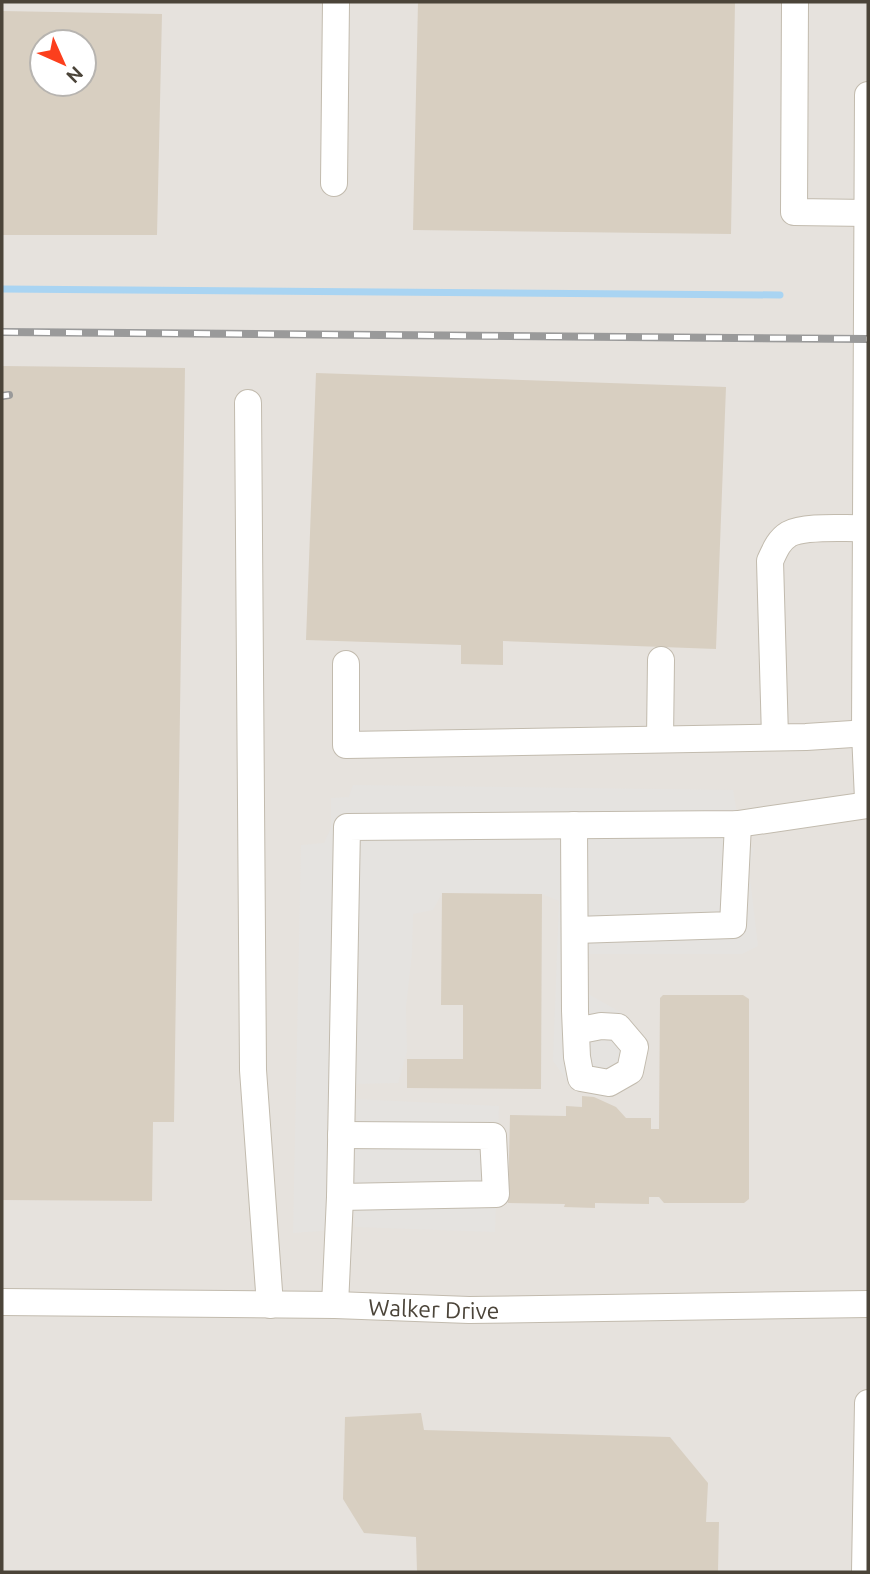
<svg xmlns="http://www.w3.org/2000/svg" width="870" height="1574" font-family="Ubuntu,sans-serif">
  <style>
    .industrial { fill: #e6e2dd; fill-rule: evenodd }
    .parking { fill: #e5e3e0 }
    .lines { fill: none; stroke-linecap: round; stroke-linejoin: round }
    .stream { stroke: #a9d4f2; stroke-width: 7 }
    .building { fill: #d8cfc1; fill-rule: evenodd }
    .minor-casing { stroke: #c2bbae; stroke-width: 28 }
    .minor { stroke: #fff; stroke-width: 26 }
    .rail-casing { stroke: #9a9a9a; stroke-width: 8 }
    .rail { stroke: #fff; stroke-width: 5; stroke-dasharray: 16; stroke-linecap: butt }
    .labels { text-anchor: middle; dominant-baseline: central; stroke-width: 5; stroke-linejoin: round; paint-order: stroke }
    .street-label { font-size: 23px; fill: #4b4439; stroke: #fff }
  </style>
  <rect width="100%" height="100%" fill="#f6f3ec"/>
  <path class="industrial" d="M2,2H868V1572H2ZM42,42H84V84H42Z"/>
  <path class="parking" d="M353,785L733,790L737,813L805,799V817L741,830L737,843L754,848L749,870L758,946L742,954H581L583,991L627,1016L640,1042L616,1092L594,1097L569,1083L553,1061L559,901L542,894L442,893L433,910L413,914L412,953L406,1007L407,1052L398,1083L358,1084L343,1090L338,1117L357,1123L355,1099L499,1106L495,1232L355,1227L354,1206L346,1229L293,1233L301,845L324,843L331,828V798L349,797Z"/>
  <g class="lines">
    <path class="stream" d="M2,289L780,295"/>
  </g>
  <path class="building" d="M418,2H735L731,234L413,230Z
    M2,11L162,14L157,235H2ZM42,42H84V84H42Z
    M2,366L185,368L174,1122H153L152,1201L2,1200Z
    M316,373L726,387L716,649L503,641V665L461,664V645L306,640Z
    M442,893L542,894L541,1089L407,1088V1059H463V1005H441Z
    M663,995H743L749,999V1199L744,1203H664L659,1197H649V1204L595,1203V1208L564,1207L565,1204L508,1203L510,1115L566,1116V1106L582,1107V1096L594,1097L616,1107L626,1118H651V1129H659L660,998Z
    M421,1413L424,1430L670,1437L708,1483L706,1522H719L718,1572H417L416,1537L364,1533L343,1499L345,1417Z"/>
  <g class="lines">
    <g class="minor-casing">
      <g id="minor">
        <path d="M795,2L794,212L868,213"/>
        <path d="M868,95L865,733L868,799"/>
        <path d="M334,183L336,2"/>
        <path d="M248,403L253,1070L270,1305"/>
        <path d="M346,664V745L806,737L868,733"/>
        <path d="M775,737L770,561C775,550 779,540 789,534C806,525 846,529 866,528"/>
        <path d="M660,739L661,660"/>
        <path d="M574,825L575,1011L577,1057L581,1078L609,1083L630,1071L635,1047L618,1027L601,1026L576,1031"/>
        <path d="M575,930L733,925L738,824"/>
        <path d="M340,1197L496,1194L493,1136L341,1135"/>
        <path id="s1" d="M2,1302L335,1305L469,1310L868,1304"/>
        <path d="M335,1305L340,1197L347,827L738,824L868,805"/>
        <path d="M865,1572L868,1403"/>
      </g>
    </g>
    <use href="#minor" class="minor"/>
    <g class="rail-casing">
      <path id="rail" d="M2,332L868,339
        M2,396L9,395"/>
    </g>
    <use href="#rail" class="rail"/>
  </g>
  <g class="labels">
    <g class="street-label">
      <text stroke="none"><textPath href="#s1" startOffset="432">Walker Drive</textPath></text>
    </g>
  </g>
  <rect width="870" height="1574" fill="none" stroke="#4b4439" stroke-width="7"/>
  <g transform="translate(63 63) rotate(135)"><circle r="33" fill="#ffffff" stroke="#b7b4b0" stroke-width="2"/>
  <path d="M0-5L12 26L0 18L-12 26Z" fill="#fc3f1d"/>
  <text y="-10" font-size="19" font-weight="bold" text-anchor="middle" fill="#4b4439">N</text>
  </g>
</svg>
